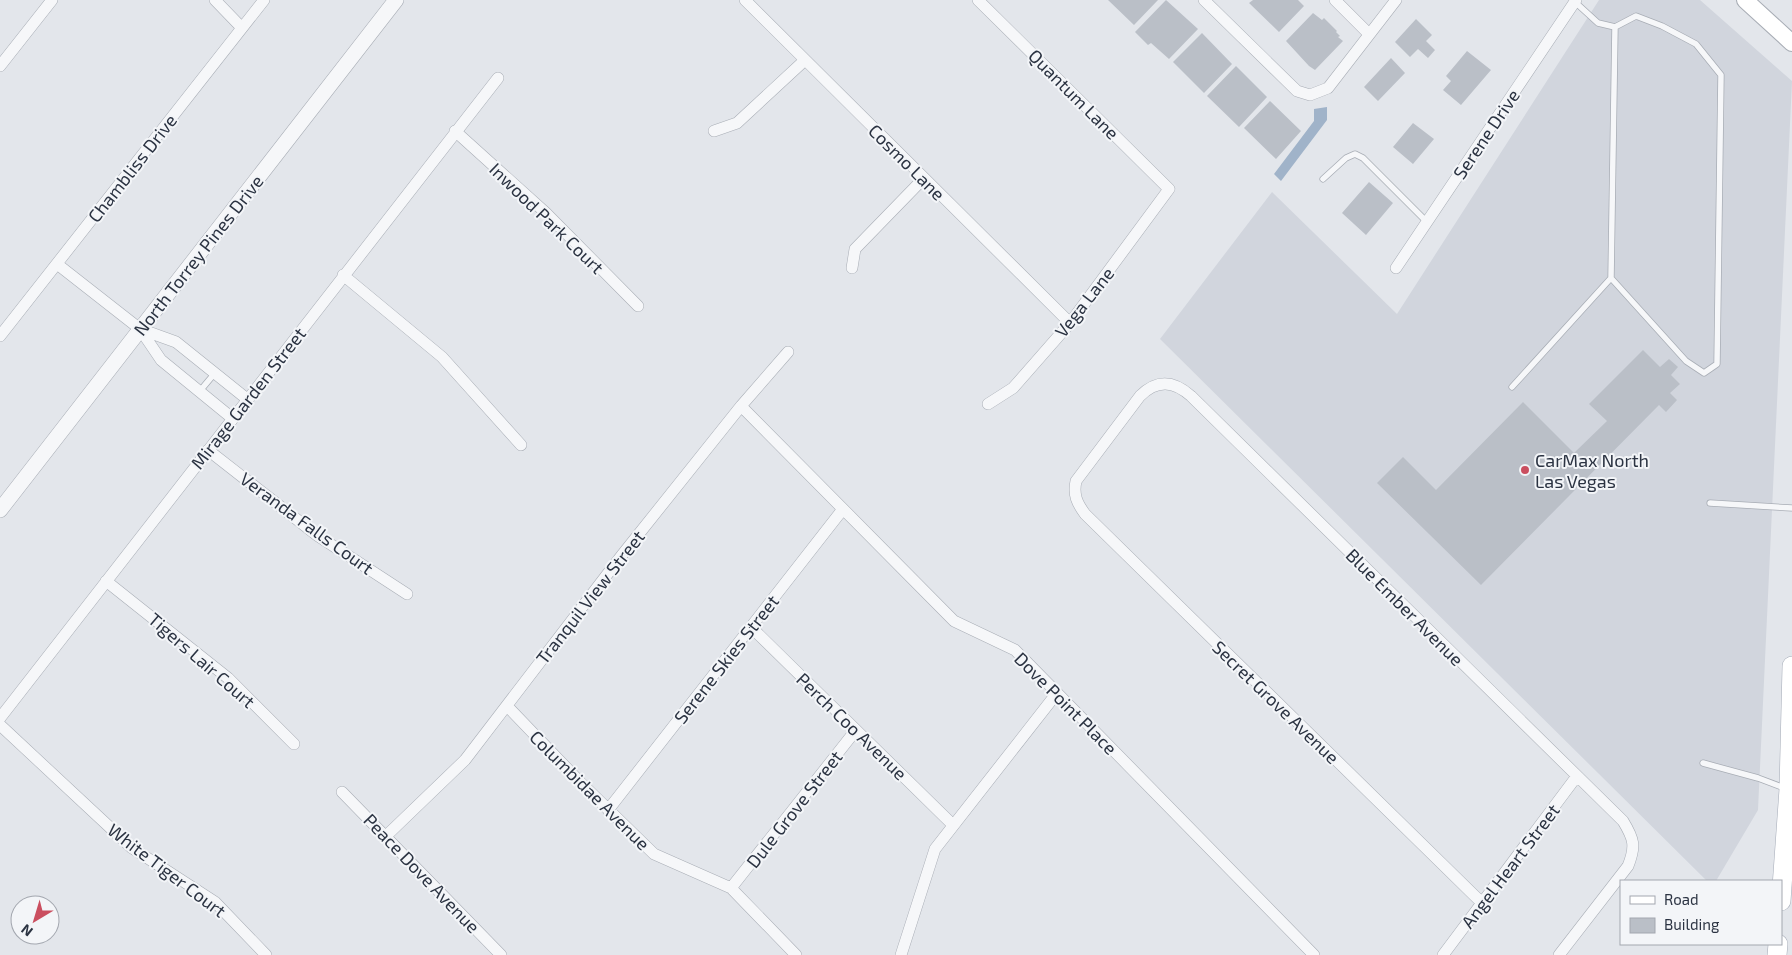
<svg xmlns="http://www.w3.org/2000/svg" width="1792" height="955" font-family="'Exo 2',sans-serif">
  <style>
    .built { fill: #d1d5dd }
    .water { fill: #a0b3c9 }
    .building { fill: #babfc7 }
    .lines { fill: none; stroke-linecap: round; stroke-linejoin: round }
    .service-casing { stroke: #a8adb5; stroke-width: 7 }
    .minor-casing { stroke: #a8adb5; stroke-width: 12 }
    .tertiary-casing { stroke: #a8adb5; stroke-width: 16 }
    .secondary-casing { stroke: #a8adb5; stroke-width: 18 }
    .primary-casing { stroke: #a3aab6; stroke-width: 20 }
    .service { stroke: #f6f7f9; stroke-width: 5.5 }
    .minor { stroke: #f6f7f9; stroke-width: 11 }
    .tertiary { stroke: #f6f7f9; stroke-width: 15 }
    .secondary { stroke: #fff; stroke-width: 16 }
    .primary { stroke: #fff; stroke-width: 19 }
    .poi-dot { fill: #ca4e5f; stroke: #f3f5f8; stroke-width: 2 }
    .labels { text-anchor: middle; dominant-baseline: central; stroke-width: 4; stroke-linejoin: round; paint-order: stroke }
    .street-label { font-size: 18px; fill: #2b3342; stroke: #f3f5f8 }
    .poi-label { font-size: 18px; fill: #2b3342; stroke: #f3f5f8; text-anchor: start }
  </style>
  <rect width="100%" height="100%" fill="#e3e6eb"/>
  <path class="built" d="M1599,0H1700L1792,81L1758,810L1716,881H1707L1160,339L1272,192L1397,314Z"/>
  <path class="water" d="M1327,107V120L1281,181L1274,174L1314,121V109Z"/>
  <path class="building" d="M1108,0H1158L1134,25Z
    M1166,0L1198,29L1169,59L1151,43L1148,45L1135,32Z
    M1253,0H1298L1304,6L1279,32L1249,3Z
    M1313,13L1322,20L1324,18L1337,31L1336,32L1340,36L1338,37L1343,41L1315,70L1309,66L1286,41Z
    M1416,19L1432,35L1426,41L1435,50L1428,58L1418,49L1410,57L1395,42Z
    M1202,33L1232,64L1204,93L1173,62Z
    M1467,51L1491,70L1461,105L1443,90L1451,81L1446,76Z
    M1391,58L1405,73L1378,101L1364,87Z
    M1236,66L1267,97L1239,127L1207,96Z
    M1270,101L1301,131L1276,159L1244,128Z
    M1413,123L1434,139L1413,164L1393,147Z
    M1369,182L1393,203L1366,235L1342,213Z
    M1643,350L1660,367L1669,359L1678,367L1671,375L1680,384L1670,393L1677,400L1666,412L1659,405L1481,585L1377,483L1403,457L1436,490L1523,402L1574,453L1607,421L1589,404Z"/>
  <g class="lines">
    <g class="service-casing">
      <path id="service" d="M1575,2L1598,23L1615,27L1636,16L1662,26L1696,44L1721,75L1717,364L1704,373L1686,361L1611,278L1615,27
        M1323,179L1346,158L1355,154L1363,158L1427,222
        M1512,387L1611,278
        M199,392L215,373
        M1710,503L1792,508
        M1703,763L1758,778L1787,789"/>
    </g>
    <g class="minor-casing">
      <path id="minor" d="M215,0L242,28
        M745,0L1070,323
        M978,0L1169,189L1070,323L1013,388L988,404
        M1204,0L1297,91L1310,95L1328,88L1396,0
        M1335,0L1369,34
        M0,66L52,0
        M455,131L546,213L638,306
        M714,131L737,123L805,60
        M57,264L140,329L176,342L247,399
        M852,268L855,249L924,178
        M1396,268L1576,0
        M343,275L442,357L521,445
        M140,329L161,360L232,418
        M0,336L264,0
        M741,406L954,621L1015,650L1314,955
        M208,450L318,536L407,594
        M106,581L228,678L294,744
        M751,627L953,825
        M507,706L580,782L654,854L731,888L796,955
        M0,718L498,78
        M0,725L132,848L215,902L266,955
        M342,792L501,955
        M608,810L843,509
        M386,836L465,760L622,555L741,406L788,352
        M731,888L856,730
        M1482,903L1085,514C1077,503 1073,495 1076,481L1140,396C1157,379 1174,381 1191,396L1623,821C1634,839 1636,846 1628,866L1559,955
        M901,955L935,849L1057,693
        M1443,955L1577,776"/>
    </g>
    <g class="tertiary-casing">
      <path id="tertiary" d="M0,510L396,0"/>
    </g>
    <g class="secondary-casing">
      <path id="secondary" d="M1745,0L1792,43"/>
    </g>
    <g class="primary-casing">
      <path id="primary" d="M1781,901L1789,789L1792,666
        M1777,955L1778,944"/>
    </g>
    <use href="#service" class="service"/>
    <use href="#minor" class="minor"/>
    <use href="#tertiary" class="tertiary"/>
    <use href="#secondary" class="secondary"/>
    <use href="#primary" class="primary"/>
  </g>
  <circle class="poi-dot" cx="1525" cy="470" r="5"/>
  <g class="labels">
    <g class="street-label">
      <text transform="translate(1074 94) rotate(45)">Quantum Lane</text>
      <text transform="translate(1486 134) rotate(-56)">Serene Drive</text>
      <text transform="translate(907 162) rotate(45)">Cosmo Lane</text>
      <text transform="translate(132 168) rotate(-52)">Chambliss Drive</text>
      <text transform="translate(547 218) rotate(44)">Inwood Park Court</text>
      <text transform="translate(198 255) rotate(-52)">North Torrey Pines Drive</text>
      <text transform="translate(1084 302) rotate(-52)">Vega Lane</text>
      <text transform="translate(248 398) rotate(-52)">Mirage Garden Street</text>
      <text transform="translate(307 523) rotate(36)">Veranda Falls Court</text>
      <text transform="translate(590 597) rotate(-52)">Tranquil View Street</text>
      <text transform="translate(1405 607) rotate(45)">Blue Ember Avenue</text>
      <text transform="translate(726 659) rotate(-52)">Serene Skies Street</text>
      <text transform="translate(202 660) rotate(41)">Tigers Lair Court</text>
      <text transform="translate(1276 702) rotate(44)">Secret Grove Avenue</text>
      <text transform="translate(1066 703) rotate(45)">Dove Point Place</text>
      <text transform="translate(852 726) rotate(44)">Perch Coo Avenue</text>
      <text transform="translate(590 790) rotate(45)">Columbidae Avenue</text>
      <text transform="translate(794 809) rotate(-52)">Dule Grove Street</text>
      <text transform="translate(1510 866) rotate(-53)">Angel Heart Street</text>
      <text transform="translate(167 870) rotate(37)">White Tiger Court</text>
      <text transform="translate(422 873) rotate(46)">Peace Dove Avenue</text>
    </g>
    <g class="poi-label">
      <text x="1535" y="460">CarMax North<tspan x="1535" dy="21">Las Vegas</tspan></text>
    </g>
  </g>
  <rect x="1620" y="880" width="162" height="65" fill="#f3f5f8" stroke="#a3a7af"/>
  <rect x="1630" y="896" width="25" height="8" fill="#ffffff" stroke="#a3a7af"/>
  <text x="1664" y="905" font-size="15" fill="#2b3342">Road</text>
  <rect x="1630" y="918" width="25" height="15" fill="#babfc7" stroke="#a3a7af"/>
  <text x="1664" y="930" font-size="15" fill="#2b3342">Building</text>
  <g transform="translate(35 920) rotate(218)"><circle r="24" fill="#f3f5f8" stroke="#a3a7af"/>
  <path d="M0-4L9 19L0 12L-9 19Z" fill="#ca4e5f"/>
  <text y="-8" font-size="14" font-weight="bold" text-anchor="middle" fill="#2b3342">N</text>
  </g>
</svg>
